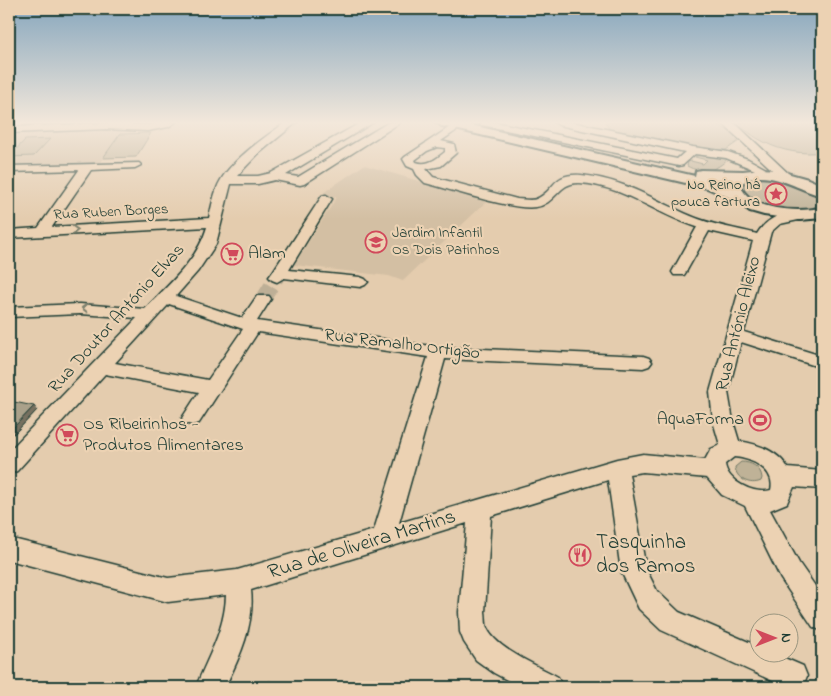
<svg xmlns="http://www.w3.org/2000/svg" width="831" height="696" font-family="'Indie Flower',sans-serif">
  <style>
    .built { fill: #d3bfa3 }
    .green { fill: #bfb297; stroke: #6f7866 }
    .lines { fill: none; stroke-linecap: round; stroke-linejoin: round }
    .minor-tunnel { stroke: #bdaf96; stroke-width: 15; stroke-dasharray: 15 8; stroke-linecap: butt }
    .minor-casing { stroke: #1f3d34; stroke-width: 3 }
    .major-casing { stroke: #1f3d34; stroke-width: 4 }
    .minor { fill: #ecd2b3; fill-rule: evenodd }
    .major { fill: #ecd2b3; fill-rule: evenodd }
    .wall { fill: #928a77; stroke: #1f3d34 }
    .shaded-wall { fill: #777161; stroke: #1f3d34 }
    .building { fill: #aaa18a; stroke: #1f3d34 }
    .oneway { stroke: #7b806d }
    .labels { text-anchor: middle; dominant-baseline: central; stroke-width: 4.5; stroke-linejoin: round; paint-order: stroke }
    .far-poi-label { font-size: 15px; fill: #1f3d34; stroke: #ecd2b3; text-anchor: end }
    .far-street-label { font-size: 15px; fill: #1f3d34; stroke: #ecd2b3 }
    .poi-label { font-size: 18px; fill: #1f3d34; stroke: #ecd2b3; text-anchor: start }
    .street-label { font-size: 18px; fill: #1f3d34; stroke: #ecd2b3 }
    .near-poi-label { font-size: 21px; fill: #1f3d34; stroke: #ecd2b3; text-anchor: start }
    .near-street-label { font-size: 21px; fill: #1f3d34; stroke: #ecd2b3 }
  </style>
  <rect width="100%" height="100%" fill="#e4ccae"/>
  <filter id="ink" filterUnits="userSpaceOnUse"><feTurbulence type="fractalNoise" baseFrequency=".02" numOctaves="2"/><feDisplacementMap in="SourceGraphic" scale="10" xChannelSelector="R" yChannelSelector="G"/><feConvolveMatrix kernelMatrix="1 2 1 2 8 2 1 2 1" color-interpolation-filters="sRGB"/></filter>
  <g filter="url(#ink)">
    <path class="built" d="M124,129L100,163L9,166V133Z
      M364,165L422,182L488,200L403,281L389,276L294,265L337,197L320,195Z"/>
    <path class="green" d="M605,122H714L733,134L739,141L726,150H711L610,130Z
      M734,122H822V152C804,155 781,151 764,142C753,137 744,128 734,122Z
      M151,133L136,157L103,158L120,134Z
      M50,139L34,156L9,157L25,140Z
      M699,155L728,158C718,171 701,174 687,166L688,162L691,161L703,164L707,160L695,157Z
      M769,178L780,179L816,194L820,199L819,203C804,220 756,207 744,191V184L755,179Z
      M741,462C751,462 761,467 762,478L761,481C750,486 736,479 735,467Z"/>
    <g class="lines">
      <path class="minor-tunnel" d="M263,299L277,277"/>
      <g class="minor-casing">
        <path id="minor" d="M164,122H176L168,127L148,131L106,129L9,133V127L106,123L148,125Z
          M286,122H297L258,154L237,176H258L271,173L362,122H374L286,175L298,177L389,122H401L304,184L300,185L275,180L258,184H231L216,244L198,271L176,296L242,318L257,296H269L271,299L257,321L438,347L643,356L649,358L652,362L649,366L643,368L445,359L399,523L617,459L643,454L705,460L711,449L720,445L713,421L710,392L753,241L709,231L686,272L684,275H674L672,272L697,227C657,215 624,186 580,183C559,181 556,204 536,207C513,211 450,189 425,183L417,175L414,169L407,166L403,159L405,157L456,123L461,126L460,128L441,141L454,144L456,153L441,166L426,169L433,177L517,199C523,199 531,201 536,199C556,191 551,173 581,175C623,179 654,200 691,216C711,225 735,228 757,234C766,219 785,209 803,213L805,216L803,219L780,224L771,232L744,332L822,356V368L741,342L728,392L733,421L739,441C758,444 778,451 788,468L822,471V489L794,487L787,503L770,510L799,563L822,596V631L813,627L781,579L745,506L722,495L707,478L643,472L629,474L646,569L657,591L679,612L758,646V654H775L803,666L807,676L803,686L786,687L661,630L639,609L621,571L608,480L491,516L485,612C486,617 485,623 487,628C496,649 538,666 558,677L562,687H520L494,673L476,660L464,642L460,632L459,612L467,523L251,590C255,624 240,657 225,687H196C208,656 225,630 226,595L168,602L9,560V538L168,578L237,570L374,530L428,357L258,332L199,423L192,425L185,423L182,418L199,392L105,374L17,471L9,474V451L137,318L80,314L9,317V307L80,304L145,309C169,284 197,261 207,227L9,238V230L38,228L79,170L9,172V166L139,163L141,165L135,168L91,170L52,227L209,218C211,209 213,198 217,188C226,163 264,138 286,122ZM437,147L445,148V152C436,159 428,166 416,162L415,160L427,151ZM169,304L243,329L208,380L115,363ZM734,457C750,458 776,469 771,490C755,495 727,482 725,464Z
          M477,122H495L677,159L685,152L559,125L554,122H572L693,147L728,152L748,159L766,169L760,172L726,158L695,154L683,165L679,166L482,125Z
          M721,122H732L738,126L790,175L792,177L790,179H782Z
          M326,195L332,199L289,270L360,277L365,279L368,282L365,285L360,287L284,278L277,282L272,280L269,277L272,273L322,196Z"/>
      </g>
      <g class="major-casing">
        <path id="major" d="M436,122H458L695,176L696,171L701,170L743,171L762,169L776,170L808,179L822,185V196C799,191 763,164 740,185C751,212 798,212 822,208V218L800,220L764,215L750,211L733,199L707,188L442,126ZM706,179L728,180L725,185Z"/>
      </g>
      <use href="#minor" class="minor"/>
      <use href="#major" class="major"/>
    </g>
    <path class="wall" d="M9,401L37,410L14,434L9,433Z"/>
    <path class="shaded-wall" d="M34,406L37,410L14,434L11,430Z"/>
    <path class="building" d="M9,401L34,406L11,430L9,429Z
      M269,681L290,687H267Z"/>
    <defs><path id="oneway-chevron" d="M-2-3.5L2.5 0L-2 3.5" fill="none" stroke-width="1.6" stroke-linecap="round" stroke-linejoin="round" transform="scale(1.25)"/></defs>
    <g class="oneway">
      <use href="#oneway-chevron" transform="translate(75 230) rotate(-3)"/>
      <use href="#oneway-chevron" transform="translate(85 308) rotate(-178)"/>
    </g>
  </g>
  <linearGradient id="sky" x2="0" y2="1"><stop stop-color="#86a6bd"/><stop offset="0.56" stop-color="#f3e8db"/><stop offset="1" stop-color="#f3e8db" stop-opacity="0"/></linearGradient>
  <rect width="831" height="219" fill="url(#sky)"/>
  <defs>
    <g id="sight-ring" transform="scale(1.125)"><circle r="9.5" fill="#ecd2b3" stroke="#d1495b" stroke-width="1.5"/><path d="M0-6L1.8-2.2L6-1.7L2.9 1.2L3.7 5.4L0 3.3L-3.7 5.4L-2.9 1.2L-6-1.7L-1.8-2.2Z" fill="#d1495b"/></g>
    <g id="school-ring" transform="scale(1.125)"><circle r="9.5" fill="#ecd2b3" stroke="#d1495b" stroke-width="1.5"/><path d="M0-5L7-2L0 1L-7-2ZM-4 1L0 2.5L4 1V4Q0 6-4 4Z" fill="#d1495b"/></g>
    <g id="supermarket-ring" transform="scale(1.125)"><circle r="9.5" fill="#ecd2b3" stroke="#d1495b" stroke-width="1.5"/><path d="M-6-5.5h2.5l.6 2H6L4.5 2H-2.5L-4.4-4H-6ZM-1.5 3.2a1.3 1.3 0 1 0 .1 0ZM3 3.2a1.3 1.3 0 1 0 .1 0Z" fill="#d1495b"/></g>
    <g id="stadium-ring" transform="scale(1.125)"><circle r="9.5" fill="#ecd2b3" stroke="#d1495b" stroke-width="1.5"/><path d="M0-5a6.5 5 0 1 0 0 10a6.5 5 0 1 0 0-10ZM-3.5-1.8h7v3.6h-7Z" fill="#d1495b"/></g>
    <g id="restaurant-ring" transform="scale(1.125)"><circle r="9.5" fill="#ecd2b3" stroke="#d1495b" stroke-width="1.5"/><path d="M-5-6h1v4h1v-4h1v4h1v-4h1v5L-1.5 .5V6h-2V.5L-5-1ZM5-6V6H3V1.5H1.5Q1.5-4 5-6Z" fill="#d1495b"/></g>
  </defs>
  <g fill-rule="evenodd">
    <use href="#sight-ring" x="776" y="194"/>
    <use href="#school-ring" x="376" y="242"/>
    <use href="#supermarket-ring" x="232" y="254"/>
    <use href="#stadium-ring" x="760" y="420"/>
    <use href="#supermarket-ring" x="67" y="435"/>
    <use href="#restaurant-ring" x="580" y="555"/>
  </g>
  <g class="labels">
    <g class="far-poi-label">
      <text x="760" y="185">No Reino há<tspan x="760" dy="17">pouca fartura</tspan></text>
      <text x="392" y="233" text-anchor="start">Jardim Infantil<tspan x="392" dy="17">Os Dois Patinhos</tspan></text>
    </g>
    <g class="far-street-label">
      <text transform="translate(111 212) rotate(-3)">Rua Ruben Borges</text>
    </g>
    <g class="poi-label">
      <text x="248" y="254">Alam</text>
      <text x="744" y="420" text-anchor="end">AquaForma</text>
      <text x="83" y="425">Os Ribeirinhos -<tspan x="83" dy="21">Produtos Alimentares</tspan></text>
    </g>
    <g class="street-label">
      <text transform="translate(117 319) rotate(-48)">Rua Doutor António Elvas</text>
      <text transform="translate(739 324) rotate(-76)">Rua António Aleixo</text>
      <text transform="translate(402 345) rotate(7)">Rua Ramalho Ortigão</text>
    </g>
    <g class="near-poi-label">
      <text x="596" y="543">Tasquinha<tspan x="596" dy="24">dos Ramos</tspan></text>
    </g>
    <g class="near-street-label">
      <text transform="translate(362 545) rotate(-17)">Rua de Oliveira Martins</text>
    </g>
  </g>
  <rect width="831" height="696" fill="none" stroke="#ecd2b3" stroke-width="30"/>
  <rect x="15" y="15" width="801" height="666" fill="none" stroke="#1f3d34" stroke-width="2" filter="url(#ink)"/>
  <g transform="translate(774 638) rotate(90)"><circle r="24" fill="#ecd2b3" stroke="#9a9680"/>
  <path d="M0-4L9 19L0 12L-9 19Z" fill="#d1495b"/>
  <text y="-8" font-size="14" font-weight="bold" text-anchor="middle" fill="#1f3d34">N</text>
  </g>
</svg>
